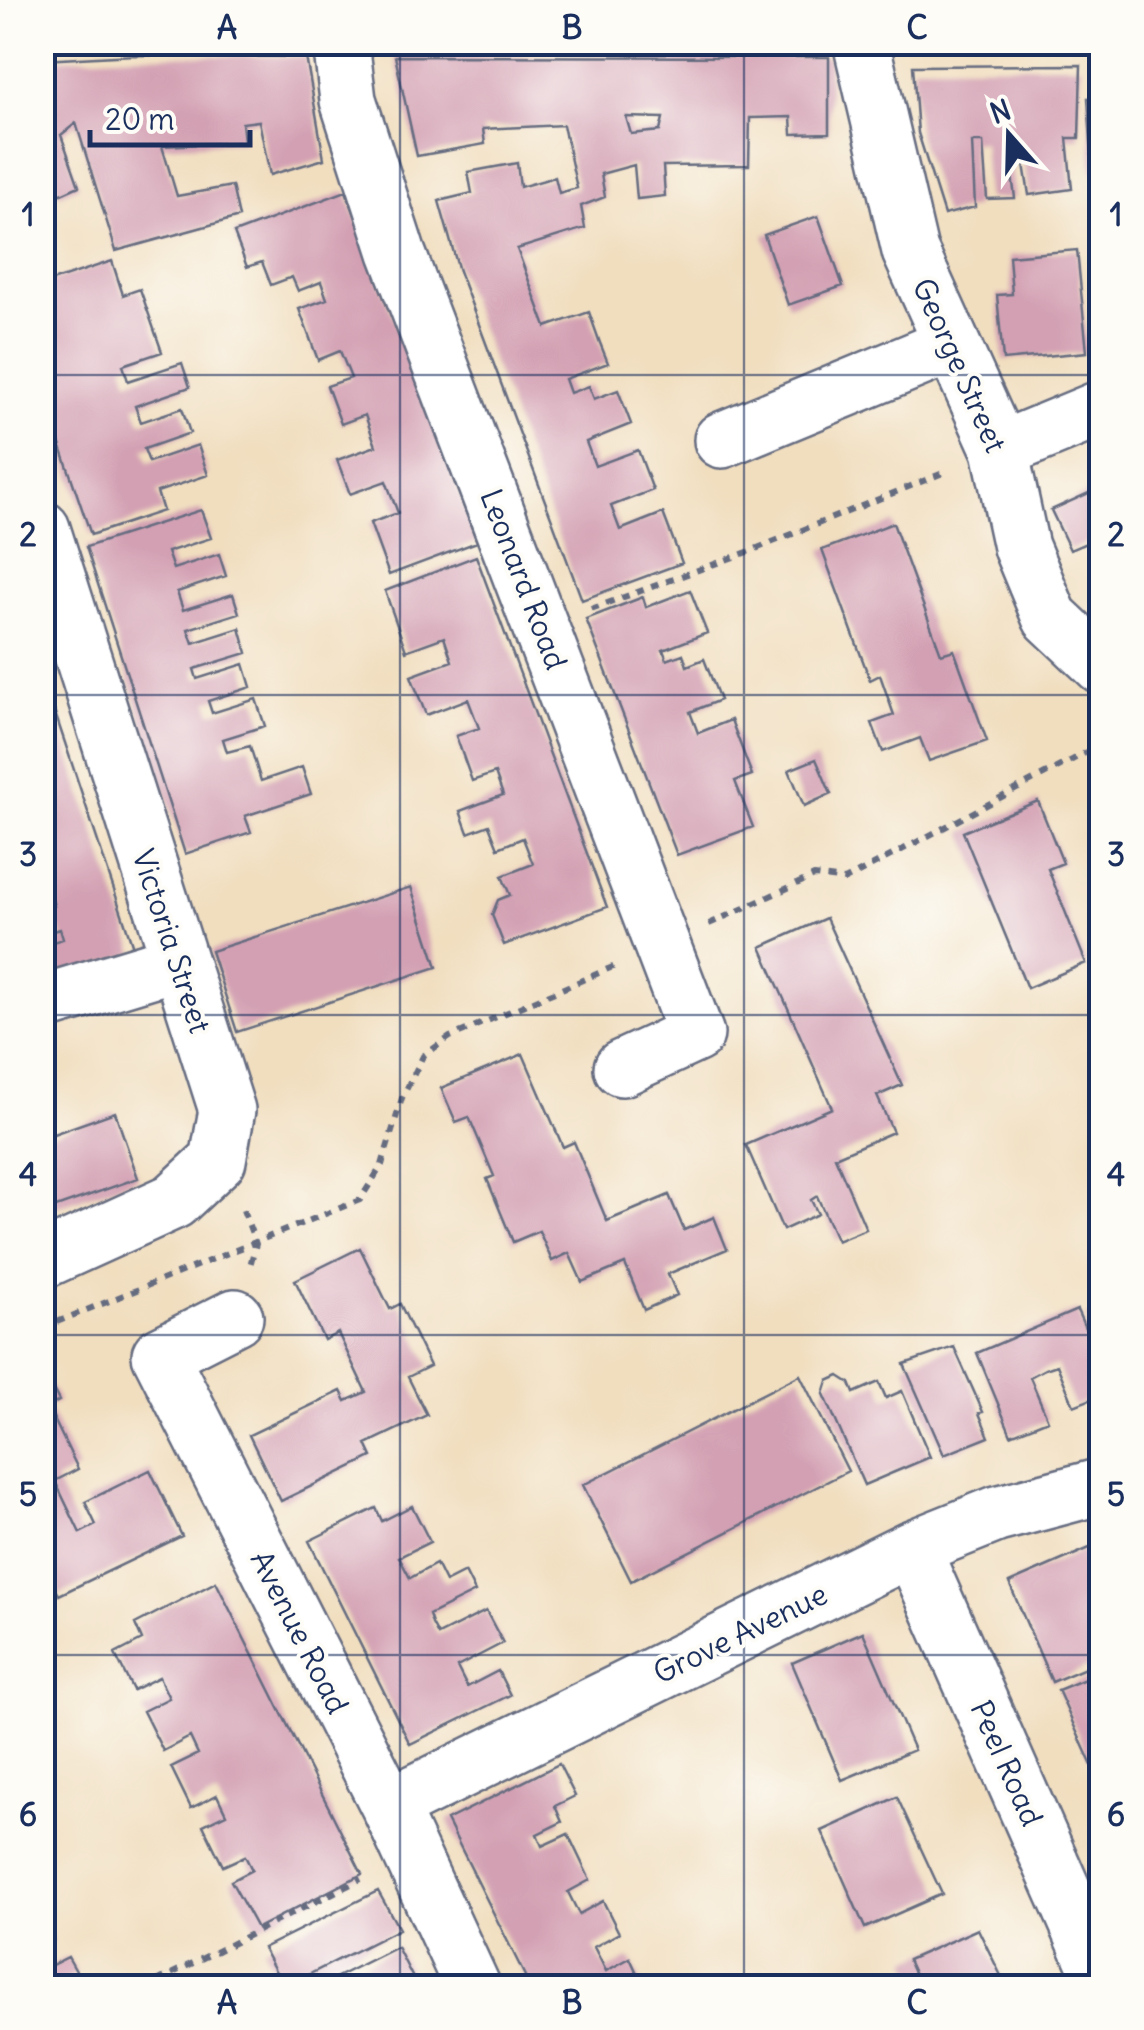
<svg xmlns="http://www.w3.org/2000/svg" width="1144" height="2030" font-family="Delius,sans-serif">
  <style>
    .building { fill: #d3a0b3; fill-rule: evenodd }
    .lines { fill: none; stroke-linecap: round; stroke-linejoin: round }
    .minor-casing { stroke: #666c80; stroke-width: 60 }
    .path { stroke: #666c80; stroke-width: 6; stroke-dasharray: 8 8; stroke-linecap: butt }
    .minor { stroke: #fff; stroke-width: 55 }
    .grid { fill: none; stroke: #1b2f5e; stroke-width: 2.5; stroke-opacity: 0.55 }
    .labels { text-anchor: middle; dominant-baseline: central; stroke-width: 8; stroke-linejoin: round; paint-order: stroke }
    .street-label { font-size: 30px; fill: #1b2f5e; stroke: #fdfcf7 }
    .neatline { fill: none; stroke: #1b2f5e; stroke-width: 4 }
    .grid-label { font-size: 32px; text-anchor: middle; font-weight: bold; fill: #1b2f5e }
  </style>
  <rect width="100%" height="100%" fill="#fdfcf7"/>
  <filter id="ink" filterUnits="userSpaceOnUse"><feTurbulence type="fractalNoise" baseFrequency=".01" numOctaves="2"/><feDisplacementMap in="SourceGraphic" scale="20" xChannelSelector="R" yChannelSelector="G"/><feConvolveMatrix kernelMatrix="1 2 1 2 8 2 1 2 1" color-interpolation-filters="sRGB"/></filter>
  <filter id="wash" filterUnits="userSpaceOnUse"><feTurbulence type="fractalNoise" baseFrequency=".0048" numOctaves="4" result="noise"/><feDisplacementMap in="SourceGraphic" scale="40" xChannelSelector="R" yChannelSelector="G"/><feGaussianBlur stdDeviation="2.25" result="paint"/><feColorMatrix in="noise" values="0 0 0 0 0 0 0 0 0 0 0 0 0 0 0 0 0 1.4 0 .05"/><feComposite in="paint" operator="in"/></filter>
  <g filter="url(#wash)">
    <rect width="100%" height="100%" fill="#f1debf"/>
    <g id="blocks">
      <path class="building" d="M134,55L306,57L324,159L270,175L259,121L242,123L244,142L162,146L177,196L232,186L239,217L116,251L76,123L61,135L79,186L59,195L42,144V60Z
        M395,56L829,57V133L792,134L791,117L750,118L749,165L663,166L665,196L637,199L634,165L601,174L605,197L581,206L585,228L517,249L546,327L589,312L600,343L608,363L565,379L570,393L589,386L594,399L618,390L631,424L586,442L595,466L638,450L653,490L611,506L620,530L663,513L682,563L582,600L459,271L439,201L472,193L468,172L517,163L520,187L555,177L559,193L577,188L563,125L483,129L485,144L417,156ZM626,117L663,118L660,131L631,134Z
        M1081,65L1079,138H1067L1072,189L1029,195L1020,139L1008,144L1015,198L987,199L983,142H972L975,207L944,215L918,133L913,66Z
        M1102,97V171L1093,172L1088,98Z
        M346,191L477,542L389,575L370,523L398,513L386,481L350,494L337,460L376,446L365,415L341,424L327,386L351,378L340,351L318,360L299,309L327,299L321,282L298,291L292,277L271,285L262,262L247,267L234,233Z
        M818,216L843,286L788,305L764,235Z
        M1077,250L1087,352L1003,360L997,295L1012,294L1009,256Z
        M112,261L123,295L140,289L162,352L123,365L128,381L182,363L190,387L135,406L141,422L182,408L190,433L144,449L149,462L198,445L208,475L157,492L163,511L91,535L42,392V274L46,283Z
        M1102,487V567H1101L1091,541L1070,550L1051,510Z
        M201,510L211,538L167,552L173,569L219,554L226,576L177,592L183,610L233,594L239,613L188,629L193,643L240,628L247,653L194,669L197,679L244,664L251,687L208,701L212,713L256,699L265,726L223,739L227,752L250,746L261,781L302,767L311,794L245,816L251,832L185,854L86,547Z
        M893,523L941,654L954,650L987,741L929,761L920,738L883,752L872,723L894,715L880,675L870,680L822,550Z
        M476,556L607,907L504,945L492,915L498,900L510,895L502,876L533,864L523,838L498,848L489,825L468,833L460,811L503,795L495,773L472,781L456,736L479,728L468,699L426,715L411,676L452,661L444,637L406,651L385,591Z
        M690,590L707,633L663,650L667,660L683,654L687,666L704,659L720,700L690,712L698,733L731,720L752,775L735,781L753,827L677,855L586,619L643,597L646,607Z
        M43,677L135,953L54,980L42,945L63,939L60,929L42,934V910L54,906L51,896L42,899Z
        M816,759L831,794L804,806L789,770Z
        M1038,801L1063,863L1048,869L1086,963L1027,988L963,832Z
        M411,887L437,967L237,1032L211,951Z
        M826,918L902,1085L877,1096L893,1132L835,1157L866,1229L837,1241L817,1196L811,1200L818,1214L783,1230L746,1145L832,1108L761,947Z
        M523,1054L563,1147L574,1142L607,1221L669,1195L684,1230L714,1217L727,1249L668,1274L677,1295L644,1310L625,1264L582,1282L569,1253L552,1261L539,1231L513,1242L487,1179L494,1176L469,1117L456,1122L441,1088Z
        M115,1112L138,1178L42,1212V1138Z
        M360,1248L390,1309L400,1304L430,1366L408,1377L427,1415L366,1444L372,1457L281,1501L249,1435L341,1391L346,1401L366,1392L338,1333L324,1340L295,1280Z
        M1102,1309V1352L1086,1317Z
        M1077,1310L1102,1366V1395L1074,1406L1057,1365L1045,1369L1030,1377L1048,1420L1011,1435L977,1353Z
        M954,1347L983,1412L979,1413L989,1437L944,1455L904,1364Z
        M42,1368L59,1401L48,1407L78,1469L55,1481L80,1533L96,1525L85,1502L150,1470L182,1536L59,1595L42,1561Z
        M800,1375L848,1471L631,1581L583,1485Z
        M839,1376L850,1383L854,1393L879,1382L886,1398L902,1391L930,1457L864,1485L824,1394L828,1381Z
        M412,1506L430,1542L399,1557L410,1578L436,1564L445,1582L465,1572L475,1592L429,1615L432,1624L438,1635L486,1611L503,1643L457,1667L467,1687L498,1671L510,1695L410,1744L309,1541L376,1508L382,1521Z
        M1092,1547L1102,1570V1661L1052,1682L1009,1583Z
        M216,1582L362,1874L257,1928L231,1881L252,1870L245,1856L223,1866L203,1825L226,1814L217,1795L191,1808L171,1767L198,1754L190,1737L163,1751L143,1711L169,1698L159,1677L133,1690L115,1654L142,1640L135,1624Z
        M863,1632L914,1750L842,1780L792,1663Z
        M1102,1672V1788L1058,1690Z
        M559,1764L575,1796L555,1806L562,1822L537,1834L542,1846L568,1834L590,1880L568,1892L579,1914L603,1901L619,1933L594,1947L606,1971L630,1958L644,1988H531L447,1820Z
        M897,1797L942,1894L865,1928L822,1831Z
        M378,1891L399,1929L284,1987L263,1948Z
        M42,1918L53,1940L42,1945Z
        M978,1929L1007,1988H921L908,1960Z
        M397,1947L418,1988H315Z
        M68,1957L77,1973L63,1981L66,1988H42V1970Z"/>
    </g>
  </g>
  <g filter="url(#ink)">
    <use href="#blocks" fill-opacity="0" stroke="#666c80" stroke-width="2.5"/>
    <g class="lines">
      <g class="minor-casing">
        <path id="minor" d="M341,42L348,100L397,252L696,1034L622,1068
          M861,42L910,251L1000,450L1021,547L1050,617L1102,666
          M722,440L952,345
          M1000,450L1102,408
          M42,529L227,1110L218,1160L174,1201L42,1261
          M42,1003L177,962
          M235,1317L160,1355L389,1806L473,1988
          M912,1548L1102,1979
          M389,1806L912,1548L997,1514L1102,1486"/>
      </g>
      <path class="path" d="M591,609L753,550L948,471
        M709,924L814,876L845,880L1102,744
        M243,1210L256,1244L249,1269
        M42,1328L360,1200L382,1165L402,1098L423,1056L450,1037L615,966
        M143,1988L361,1879"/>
      <use href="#minor" class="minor"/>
    </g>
  </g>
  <path class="grid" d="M400,42V1988M744,42V1988M42,375H1102M42,695H1102M42,1015H1102M42,1335H1102M42,1655H1102"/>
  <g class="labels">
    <g class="street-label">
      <text transform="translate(960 365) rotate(66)">George Street</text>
      <text transform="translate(524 579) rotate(69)">Leonard Road</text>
      <text transform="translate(172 941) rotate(72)">Victoria Street</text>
      <text transform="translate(300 1632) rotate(63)">Avenue Road</text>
      <text transform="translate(740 1633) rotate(-26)">Grove Avenue</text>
      <text transform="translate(1007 1763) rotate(66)">Peel Road</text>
    </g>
  </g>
  <rect width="1144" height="2030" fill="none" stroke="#fdfcf7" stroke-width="110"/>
  <g transform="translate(1009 135) rotate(340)" stroke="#fdfcf7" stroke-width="8" paint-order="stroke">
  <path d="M0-8L18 38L0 25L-18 38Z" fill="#1b2f5e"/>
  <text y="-15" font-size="28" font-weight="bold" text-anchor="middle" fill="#1b2f5e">N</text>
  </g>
  <path d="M90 130v15h160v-15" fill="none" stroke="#1b2f5e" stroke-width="5"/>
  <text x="105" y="130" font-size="30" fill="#1b2f5e" stroke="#fdfcf7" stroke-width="8" paint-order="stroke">20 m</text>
  <rect x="55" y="55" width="1034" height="1920" class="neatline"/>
  <g class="grid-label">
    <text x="227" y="39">A</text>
    <text x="572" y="39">B</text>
    <text x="917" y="39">C</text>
    <text x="28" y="226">1</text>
    <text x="1116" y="226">1</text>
    <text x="28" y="546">2</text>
    <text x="1116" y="546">2</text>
    <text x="28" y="866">3</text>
    <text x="1116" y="866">3</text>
    <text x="28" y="1186">4</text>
    <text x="1116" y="1186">4</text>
    <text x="28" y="1506">5</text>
    <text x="1116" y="1506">5</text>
    <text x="28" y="1826">6</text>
    <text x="1116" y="1826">6</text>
    <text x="227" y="2014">A</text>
    <text x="572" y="2014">B</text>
    <text x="917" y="2014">C</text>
  </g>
</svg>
